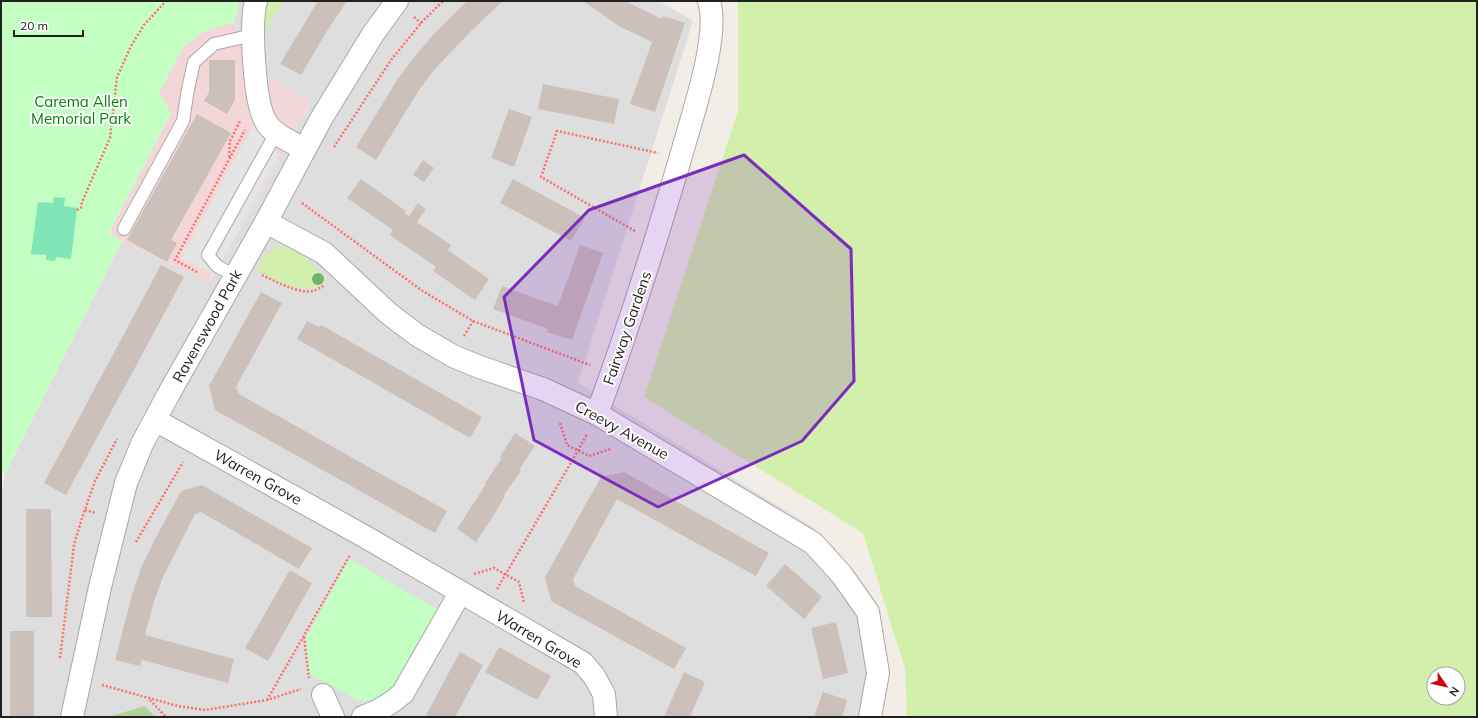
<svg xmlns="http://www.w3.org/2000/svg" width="1478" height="718" font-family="Mulish,sans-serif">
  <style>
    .residential { fill: #dfdede }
    .commercial { fill: #f3d6d7 }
    .grass { fill: #d2efab; fill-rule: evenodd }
    .forest { fill: #afd499 }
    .park { fill: #c3fec3 }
    .pitch { fill: #80e6b7 }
    .parking { fill: #e5e5e5 }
    .building { fill: #cbc0ba }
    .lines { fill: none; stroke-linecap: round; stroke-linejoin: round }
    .lane-casing { stroke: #a8a8a8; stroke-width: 14 }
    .street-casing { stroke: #a8a8a8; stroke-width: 24 }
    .path { stroke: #ff6f6c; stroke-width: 2.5; stroke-dasharray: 2 2; stroke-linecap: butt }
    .lane { stroke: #fff; stroke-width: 12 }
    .street { stroke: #fff; stroke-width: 22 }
    .tree { fill: #6fb46b }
    .marked { fill: #7b2cbf; fill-opacity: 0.2; stroke: #7b2cbf; stroke-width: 3; stroke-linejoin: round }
    .labels { text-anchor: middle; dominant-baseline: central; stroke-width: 4; stroke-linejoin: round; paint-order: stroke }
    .park-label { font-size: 15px; fill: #048505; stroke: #fff }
    .street-label { font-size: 15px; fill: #212121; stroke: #fff }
  </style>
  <rect width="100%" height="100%" fill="#f2eee7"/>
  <path class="residential" d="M236,1H659L693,21L578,383L811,526L835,548L865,586L884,655L881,717H1V498L5,474L122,241L209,282L312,102L271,78L234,22L239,3Z"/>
  <path class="commercial" d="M234,22L271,78L312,102L208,282L122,241L109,233L171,113L159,93L183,47L205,31Z"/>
  <path class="grass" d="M268,1H284L264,32L263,24Z
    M738,1H1477V717H907L905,669L863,533L644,397L738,111ZM1434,674H1458V698H1434Z
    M281,246C297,248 316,268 328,279C324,282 318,287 312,288C295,291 272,278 257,271C264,257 266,251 281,246Z"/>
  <path class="forest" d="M145,706L155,717H108Z"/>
  <path class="park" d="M1,1H236L239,3L234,22L205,31L183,47L159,93L171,113L109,233L122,241L5,474L1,472Z
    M349,559L440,611L400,686L383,699L360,701L308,673L306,639Z"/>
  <path class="pitch" d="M54,197L65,198L64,206L77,208L71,259L56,257L55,261L46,260V255L31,254L38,202L53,203Z"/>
  <path class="parking" d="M253,126L279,155L213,274L181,258Z"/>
  <path class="building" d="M318,1H347L327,31L301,75L280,64Z
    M467,1H503L472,30L434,70L419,90L376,160L356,147L399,77L415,56L434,34Z
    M583,1H625L662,19L663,16L685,23L655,112L630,104L652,42L619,26Z
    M209,60H235V100L227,114L204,101L209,92Z
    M543,84L619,99L614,124L538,109Z
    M509,109L532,117L514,167L491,158Z
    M197,114L231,133L171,240L177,243L167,262L127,240Z
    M423,160L434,168L424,182L413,175Z
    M361,179L406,211L404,213L409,216L418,203L426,209L417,222L451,245L448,250L489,279L475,300L433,271L436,267L390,235L393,230L347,198Z
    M513,179L585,218L571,241L500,203Z
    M580,245L603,253L572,340L547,332L548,329L493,309L502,286L558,306Z
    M161,265L184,277L66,495L44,483Z
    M261,292L282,303L236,387L239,394L447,511L435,533L215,410L209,386Z
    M307,321L319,327L321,325L482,417L470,438L297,339Z
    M515,433L535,446L519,470L521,471L504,495L505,496L492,518L476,542L457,529L486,484L485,483L502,458L500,457Z
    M624,472L769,553L756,576L617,499L573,579L575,586L686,648L674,669L551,601L545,577L601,477Z
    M202,485L312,548L299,569L201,512L195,514L163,577L154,601L145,635L234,659L228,683L142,660L140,666L115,660L132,595L141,568L154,541L181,491Z
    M26,509H51L52,617H26Z
    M785,564L822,597L804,619L766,586Z
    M290,570L312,583L268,661L245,648Z
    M836,622L848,673L823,679L811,628Z
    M10,631H34V717H10Z
    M499,647L551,676L537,700L485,672Z
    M460,652L483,665L455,717H425Z
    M684,672L705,682L690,717H664Z
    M823,692L847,700L842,717H814Z"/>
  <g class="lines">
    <g class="lane-casing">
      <path id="lane" d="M124,229L183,121L188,89L194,62L214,44L253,35
        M235,276L217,266L208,255L276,133"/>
    </g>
    <g class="street-casing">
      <path id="street" d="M256,1C250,22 254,101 265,120C272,135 291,141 304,149
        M266,222L324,253L388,313L417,335L453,356L477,366L543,389L597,414L813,543L842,575L868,612L878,673L870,717
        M597,414C629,327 657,238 683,149C693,113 720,35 709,1
        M155,420L362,535L583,663L594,676L604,694L606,717
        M323,695L333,717
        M72,717L100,587L126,483L142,444L168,395L266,222L321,119L373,34L397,1
        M363,717C379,711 391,704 403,693L460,593"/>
    </g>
    <path class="path" d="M414,17L421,23
      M334,147L391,60L421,23L443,1
      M229,157L230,141L240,121
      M302,203L421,290L473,321L590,365
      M77,210L81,208L82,202L110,138L117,77L131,46L144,25L166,1
      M635,231L541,177L557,131L658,153
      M197,272L175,260L245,130
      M262,275C275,281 298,294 313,291C317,290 321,287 325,285
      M464,336L473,321
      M560,423L567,445L589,456L611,449
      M85,510L96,513
      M136,542L183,462
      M474,574L494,568L519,582L524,603
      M497,589L576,454L587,434
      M304,637L309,678
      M60,658L74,545L82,518L95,481L117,439
      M102,685L178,706L205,710L267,700L301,689
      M150,700L166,717
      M267,700L350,555"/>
    <use href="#lane" class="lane"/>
    <use href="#street" class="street"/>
  </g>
  <circle class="tree" cx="318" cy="279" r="6"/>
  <path class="marked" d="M744,155L851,249L854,381L802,441L658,507L534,440L504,297L589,210Z"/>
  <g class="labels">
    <g class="park-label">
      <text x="81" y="101">Carema Allen<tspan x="81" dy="17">Memorial Park</tspan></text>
    </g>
    <g class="street-label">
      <text transform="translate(207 326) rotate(-61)">Ravenswood Park</text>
      <text transform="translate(627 328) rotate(-71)">Fairway Gardens</text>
      <text transform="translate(622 430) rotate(29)">Creevy Avenue</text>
      <text transform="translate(258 477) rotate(29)">Warren Grove</text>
      <text transform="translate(539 639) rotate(31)">Warren Grove</text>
    </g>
  </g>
  <rect width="1478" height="718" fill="none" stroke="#212121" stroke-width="4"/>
  <g transform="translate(1446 686) rotate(124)"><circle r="19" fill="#ffffff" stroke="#a6a6a6"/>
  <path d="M0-3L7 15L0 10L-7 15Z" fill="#d30011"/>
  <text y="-6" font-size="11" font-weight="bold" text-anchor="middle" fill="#212121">N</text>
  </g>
  <path d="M14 30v6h69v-6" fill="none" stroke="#212121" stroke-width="2"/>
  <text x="20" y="30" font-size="12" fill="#212121" stroke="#ffffff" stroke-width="3" paint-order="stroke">20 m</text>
</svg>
